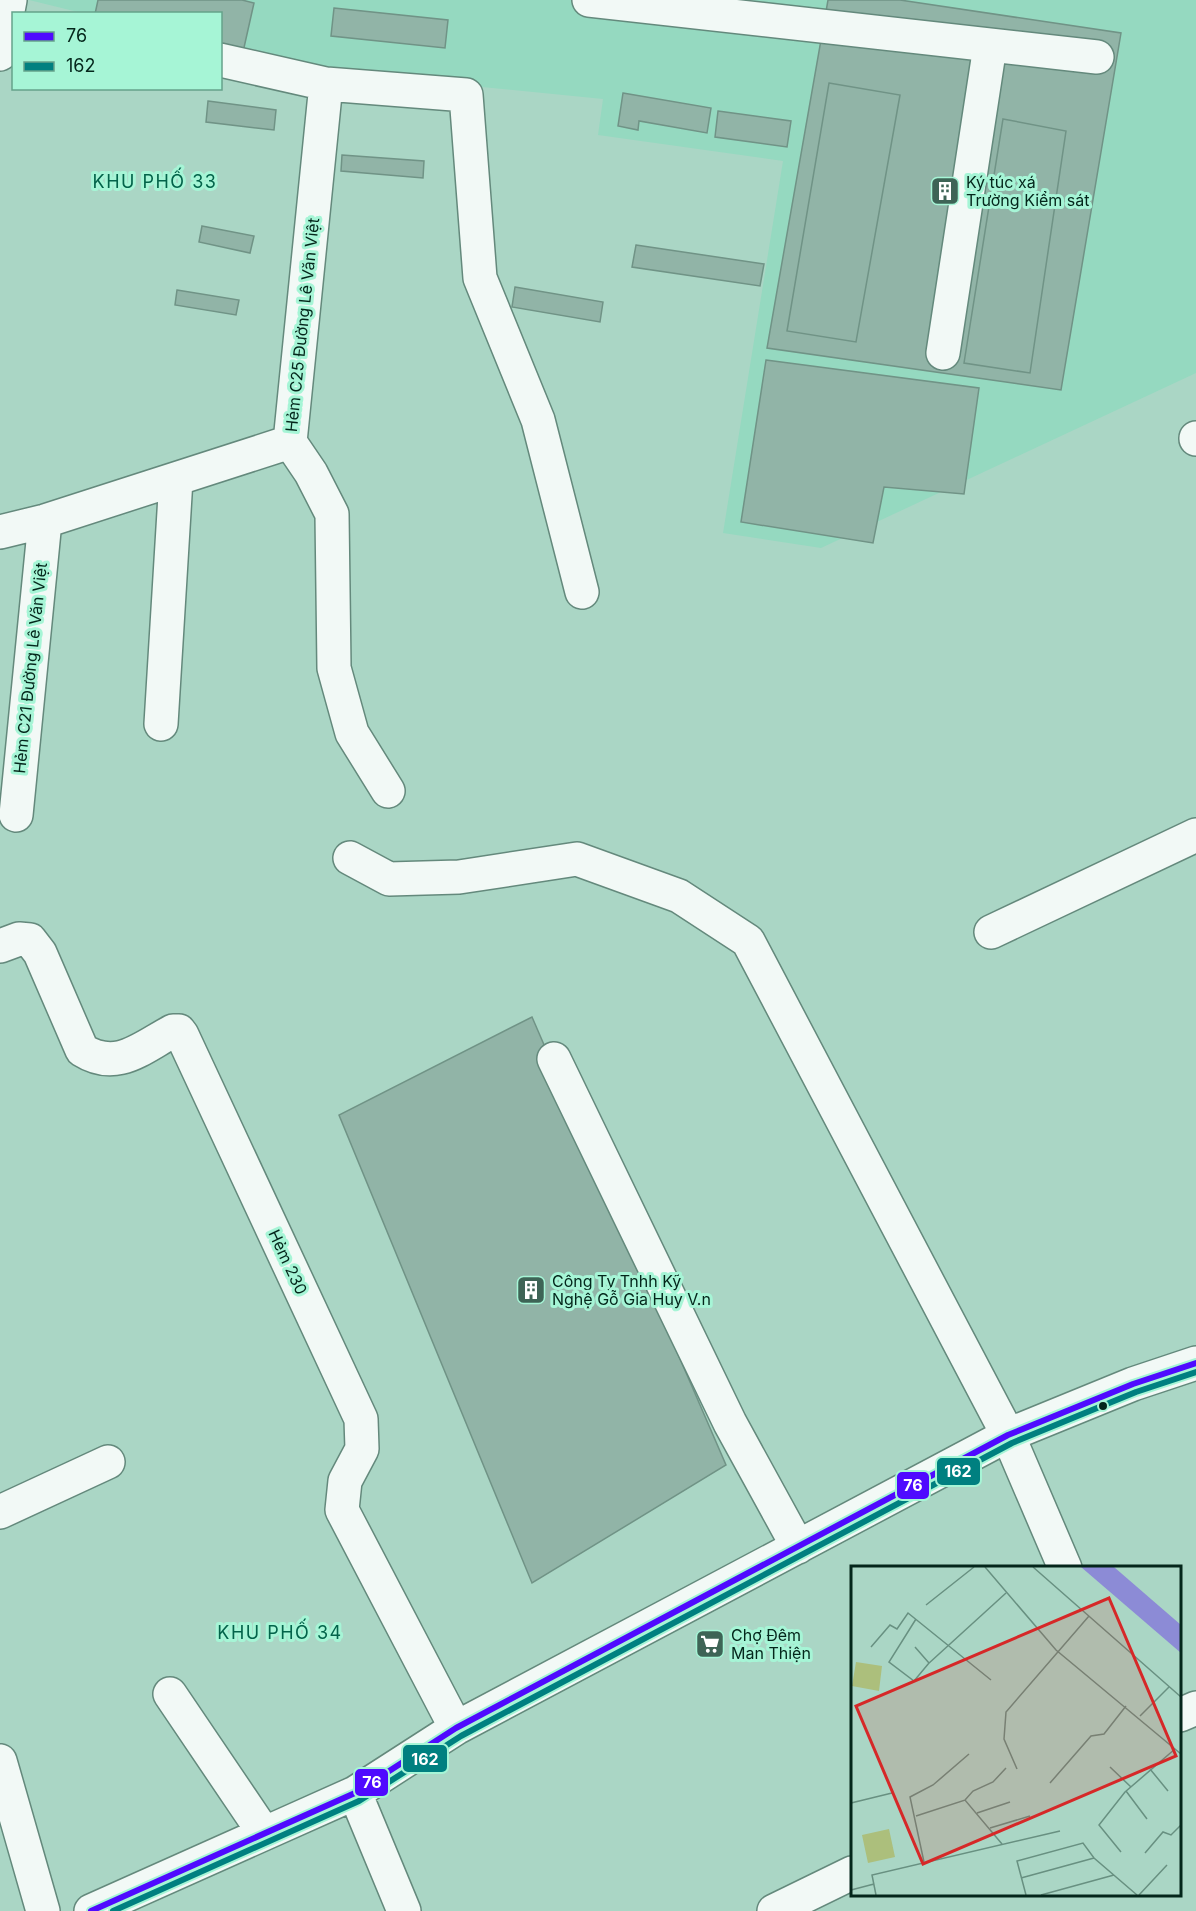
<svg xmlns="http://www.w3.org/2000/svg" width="1196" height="1911" font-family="Inter,sans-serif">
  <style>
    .built { fill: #95d9c0 }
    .building { fill: #91b4a7; stroke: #709386; stroke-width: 1.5 }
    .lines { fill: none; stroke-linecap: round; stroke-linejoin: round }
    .minor-casing { stroke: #64897c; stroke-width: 36 }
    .minor { stroke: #f2f9f6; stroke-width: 33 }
    .bus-1-casing { stroke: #a6f5d6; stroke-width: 10 }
    .bus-2-casing { stroke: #a6f5d6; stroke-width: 10 }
    .bus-1 { stroke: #4f0aff; stroke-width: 6 }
    .bus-2 { stroke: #008080; stroke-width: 6 }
    .bus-dot { fill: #04261b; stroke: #a6f5d6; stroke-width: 2 }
    .labels { text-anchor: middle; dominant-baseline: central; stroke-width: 6; stroke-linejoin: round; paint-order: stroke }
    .poi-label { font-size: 16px; fill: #04261b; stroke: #a6f5d6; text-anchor: start }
    .street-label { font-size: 16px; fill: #04261b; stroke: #a6f5d6 }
    .neighbourhood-label { font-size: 18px; letter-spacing: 1.5px; fill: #03634a; stroke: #a6f5d6 }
    .inset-road { fill: none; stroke: #689081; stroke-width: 1.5 }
    .view { fill: #d62828; fill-opacity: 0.15; stroke: #d62828; stroke-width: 3 }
    .inset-edge { fill: none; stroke: #04261b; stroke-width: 3 }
    .line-badge { stroke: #a6f5d6; stroke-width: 2 }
    .badge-label { font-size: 16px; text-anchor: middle; font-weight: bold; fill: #fff }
  </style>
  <rect width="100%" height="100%" fill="#aad6c5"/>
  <path class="built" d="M29,0H1196V373L821,548L723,533L783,161L598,135L603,99L330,72L221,46L220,14L82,13Z"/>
  <path class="building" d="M98,0H242L254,3L243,52L220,47V14H95Z
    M828,0H900L1121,33L1061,390L767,348Z
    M334,8L448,20L445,48L331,36Z
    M829,83L900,95L856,342L787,331Z
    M623,93L711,108L707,133L639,121L638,130L618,126Z
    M208,101L276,110L274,130L206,122Z
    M718,111L791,121L787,147L715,137Z
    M1003,119L1066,131L1030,373L964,363Z
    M342,155L424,161L423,178L341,171Z
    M202,226L254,236L250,253L199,242Z
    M636,245L764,264L760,286L632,267Z
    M515,287L603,302L600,322L512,307Z
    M177,290L239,300L236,315L175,305Z
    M766,360L979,388L964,494L884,487L873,543L741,522Z
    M532,1017L726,1465L532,1583L339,1115Z"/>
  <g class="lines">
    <g class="minor-casing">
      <path id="minor" d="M589,0L1097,57
        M0,54L10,0
        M220,60L326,84L466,95L480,278L538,420L582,592
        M943,353L990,46
        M1196,438V439
        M290,442L311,473L332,514L334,668L352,733L388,791
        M0,532L45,521L290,442L326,84
        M161,724L176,479
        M16,815L45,521
        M350,858L389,879L459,877L577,859L679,896L748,941L1008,1435L1065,1568
        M991,932L1196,835
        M0,946L19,939L30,940L40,953L82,1050C117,1072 141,1048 173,1031H179L182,1035L361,1419L362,1449L345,1481L342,1510L456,1728
        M554,1059L730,1423L798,1547
        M0,1512L108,1462
        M170,1694L264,1833
        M1180,1715L1196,1708
        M0,1761L43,1911
        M355,1793L404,1911
        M91,1911L355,1793L456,1728L1008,1435L1133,1384L1196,1363
        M774,1911L852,1873"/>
    </g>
    <use href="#minor" class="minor"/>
    <g class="bus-1-casing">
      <path id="bus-1" d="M91,1911L355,1793L456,1728L1008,1435L1133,1384L1196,1363"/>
    </g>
    <g class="bus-2-casing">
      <path id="bus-2" d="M113,1911L359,1801L461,1736L1012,1443L1136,1392L1196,1372"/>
    </g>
    <use href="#bus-1" class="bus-1"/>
    <use href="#bus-2" class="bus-2"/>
  </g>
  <defs>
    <g id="building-square" transform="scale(1.5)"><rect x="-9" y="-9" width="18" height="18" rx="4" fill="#3e6456" stroke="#a6f5d6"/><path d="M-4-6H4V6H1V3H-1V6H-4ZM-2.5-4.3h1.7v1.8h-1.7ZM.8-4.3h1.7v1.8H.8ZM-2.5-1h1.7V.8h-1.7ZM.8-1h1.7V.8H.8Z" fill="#fff"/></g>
    <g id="supermarket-square" transform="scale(1.5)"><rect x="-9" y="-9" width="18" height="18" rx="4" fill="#3e6456" stroke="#a6f5d6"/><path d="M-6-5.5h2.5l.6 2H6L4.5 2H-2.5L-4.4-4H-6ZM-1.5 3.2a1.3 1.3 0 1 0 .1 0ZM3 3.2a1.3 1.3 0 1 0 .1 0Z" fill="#fff"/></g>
  </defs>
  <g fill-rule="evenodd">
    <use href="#building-square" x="945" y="191"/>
    <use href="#building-square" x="531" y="1290"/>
    <use href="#supermarket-square" x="710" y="1644"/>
  </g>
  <circle class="bus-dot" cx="1103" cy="1406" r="5"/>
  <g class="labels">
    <g class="poi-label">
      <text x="966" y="182">Ký túc xá<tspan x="966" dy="18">Trường Kiểm sát</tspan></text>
      <text x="552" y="1281">Công Ty Tnhh Kỹ<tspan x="552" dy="18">Nghệ Gỗ Gia Huy V.n</tspan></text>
      <text x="731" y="1635">Chợ Đêm<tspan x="731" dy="18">Man Thiện</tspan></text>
    </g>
    <g class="street-label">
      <text transform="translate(302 325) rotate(-84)">Hẻm C25 Đường Lê Văn Việt</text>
      <text transform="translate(30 668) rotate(-84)">Hẻm C21 Đường Lê Văn Việt</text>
      <text transform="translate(288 1262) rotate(65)">Hẻm 230</text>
    </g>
    <g class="neighbourhood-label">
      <text x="155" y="181">KHU PHỐ 33</text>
      <text x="280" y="1632">KHU PHỐ 34</text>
    </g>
  </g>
  <g transform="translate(851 1566)">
    <rect width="330" height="330" fill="#aad6c5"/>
    <path d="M5,96L31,100L28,125L1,120ZM38,263L44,291L17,297L11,269Z" fill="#acbf7c"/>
    <path d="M230,1H263L330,59V87Z" fill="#8c8bd6"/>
    <path class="inset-road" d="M134,1L205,84L330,188M182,1L330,131M75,39L123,1M20,81L39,59L46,63L57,47L140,114M64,81L78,97L63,115L38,96L65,53M77,98L155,27M289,150L318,121M259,201L280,221M166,203L153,173L155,146L238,50M299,203L317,225M199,217L240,170L253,168L275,140M275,225L296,253M114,234L122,225L142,216L155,202M0,237L41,227M126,247L159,236M65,250L114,234L151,278M139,262L179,250M270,286L248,259L274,226L324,183M294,287L312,266L320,269L330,259M73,296L59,231L82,219L118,188M170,312L243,292M0,324L23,318M25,329L21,309L209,265M175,329L166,295L232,277L243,292L286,329M190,329L263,309M288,329L316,299"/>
    <path class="view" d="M258,32L325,190L72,298L5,140Z"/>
    <rect width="330" height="330" class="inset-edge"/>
  </g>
  <g class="line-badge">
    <rect x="936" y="1457" width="45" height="29" rx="6" fill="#008080"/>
    <rect x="896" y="1471" width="34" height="29" rx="6" fill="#4f0aff"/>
    <rect x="402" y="1744" width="46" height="29" rx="6" fill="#008080"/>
    <rect x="354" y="1768" width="35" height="29" rx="6" fill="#4f0aff"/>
  </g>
  <g class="badge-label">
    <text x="958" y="1477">162</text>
    <text x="913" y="1491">76</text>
    <text x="425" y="1765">162</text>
    <text x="372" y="1788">76</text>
  </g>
  <rect x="12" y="12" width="210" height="78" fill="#a6f5d6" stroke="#65a28b" stroke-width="1.5"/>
  <rect x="24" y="32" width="30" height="9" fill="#4f0aff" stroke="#65a28b" stroke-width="1.5"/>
  <text x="66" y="42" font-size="18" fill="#04261b">76</text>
  <rect x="24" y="62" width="30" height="9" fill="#008080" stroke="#65a28b" stroke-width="1.5"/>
  <text x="66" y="72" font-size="18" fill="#04261b">162</text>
</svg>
